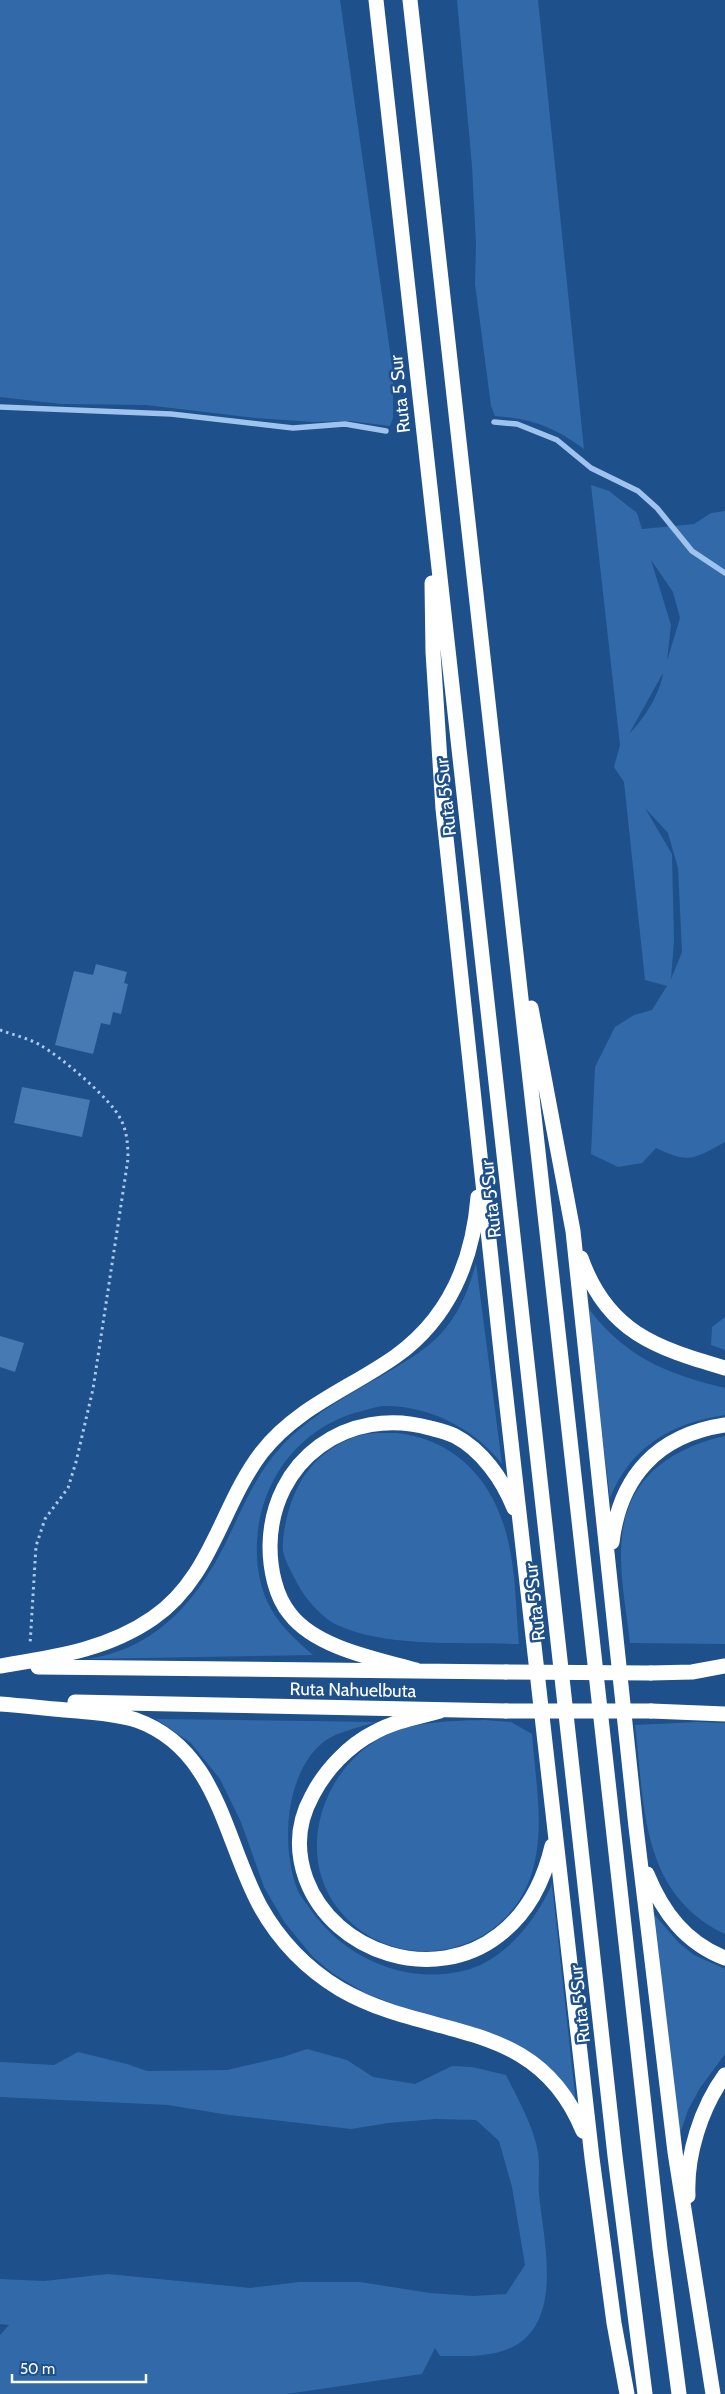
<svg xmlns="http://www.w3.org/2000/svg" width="725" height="2394" font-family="Cabin,sans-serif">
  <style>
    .green { fill: #3269a9; fill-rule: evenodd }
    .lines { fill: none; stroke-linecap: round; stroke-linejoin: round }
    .stream { stroke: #9ec4ee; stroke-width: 5.5 }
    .building { fill: #4779b3 }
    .path { stroke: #abc9ec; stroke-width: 3; stroke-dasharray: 2.5 4; stroke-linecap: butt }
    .motorway { stroke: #fff; stroke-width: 15 }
    .motorway-bridge { stroke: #fff; stroke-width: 15 }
    .labels { text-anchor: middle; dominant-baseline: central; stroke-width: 5; stroke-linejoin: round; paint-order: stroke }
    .street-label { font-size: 18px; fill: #fff; stroke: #1e508b }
  </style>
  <rect width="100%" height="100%" fill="#1e508b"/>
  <path class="green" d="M0,0H340L393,372V418L390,426L350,421L313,422L255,418L146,405L61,404L0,397Z
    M457,0H538L584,449C554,427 532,419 495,416L491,406L475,284L476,245L472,166Z
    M591,485L609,491L637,513L642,529L694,524L711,513L725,511V1142C694,1159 689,1164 656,1148L642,1163L618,1167L591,1154L595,1067L615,1027L634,1015L652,1010L667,986L645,980L624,782L614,767L620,745ZM651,560L673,592L680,618L667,661L671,625ZM663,673C660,694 644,719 629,734ZM645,808L668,833L678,868L682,952L671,979L674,940L672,854Z
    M476,1263L502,1464C475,1429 429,1405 383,1406C374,1407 363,1411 354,1413C297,1431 260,1482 257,1541C256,1564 259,1586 270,1607C279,1625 298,1642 313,1655L86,1659C156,1650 199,1599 228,1538C244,1505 256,1474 281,1447C309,1416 347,1396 383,1375C406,1361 431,1348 448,1325C462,1307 470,1285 476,1263Z
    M586,1305C623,1356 666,1374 725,1388V1415C672,1423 631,1446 610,1498Z
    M725,1317V1350L711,1345L712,1327Z
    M396,1433C458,1439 497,1485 509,1545C516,1576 516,1612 519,1644C464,1642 384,1648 335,1624C319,1615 303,1596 295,1579C291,1571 285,1561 283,1551C282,1543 284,1530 286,1521C295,1480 316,1450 358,1436C369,1432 384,1433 396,1433Z
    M725,1436V1644L630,1643C626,1606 617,1566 623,1529C631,1475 675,1447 725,1436Z
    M156,1719L376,1722C358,1728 334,1732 320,1745C303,1760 293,1787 290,1809C286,1834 288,1867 298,1891C301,1897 307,1904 311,1910C346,1960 410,1987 470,1969C508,1957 537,1918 552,1884L576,2104L480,2029L399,2006L365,1993L332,1973L313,1957L285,1923L264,1887L241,1822L220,1779L191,1743Z
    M484,1720L511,1722L532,1734C535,1778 545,1826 533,1869C509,1957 396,1980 339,1910C295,1855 321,1774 377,1740C408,1721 449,1721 484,1720Z
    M697,1722L725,1723V1934C640,1893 645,1807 635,1725Z
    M652,1912L679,1943L694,1955L725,1969V2054L700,2088L688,2110L679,2137Z
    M307,2049L347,2060L373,2077L415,2084L452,2066L472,2067L506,2075C518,2099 533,2125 538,2152C540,2165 538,2180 539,2194C543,2237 563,2315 518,2344C495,2358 466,2356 440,2356L435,2348L422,2374L287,2394H0V2335L9,2325L0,2324V2279L44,2281L108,2274L250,2288L299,2282H360L430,2293L474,2296L506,2294L525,2265L512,2187L499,2141L476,2120L436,2119L388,2123L351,2129L229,2115L168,2105L0,2097V2062L54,2065L78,2052L127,2064L147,2071L227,2070L283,2057Z"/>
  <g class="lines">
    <path class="stream" d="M0,407L171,414L293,428L345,424L386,431
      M494,422L517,424L557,440L591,468L638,491L657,508L692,551L725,573"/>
  </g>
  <path class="building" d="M96,964L127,972L124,983L128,984L121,1014L113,1012L110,1025L101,1023L93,1054L55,1045L74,971L93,975Z
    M22,1087L90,1100L82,1137L14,1123Z
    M0,1336L24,1343L15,1372L0,1367Z"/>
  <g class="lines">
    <path class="path" d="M0,1030C13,1035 28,1038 40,1045C60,1056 110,1098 120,1118C127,1130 128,1145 128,1159L93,1389L76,1462L68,1488L45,1519L36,1546L30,1645"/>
    <path class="motorway" d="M376,0L615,2156L645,2394
      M410,0L660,2249L679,2394
      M432,583L433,652L443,809L503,1371L592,2158L614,2323L627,2394
      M531,1008L573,1231L636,1827L675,2152L713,2394
      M581,1258C607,1332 656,1348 725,1368
      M612,1542C620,1476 658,1435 725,1425
      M0,1666C54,1657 107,1650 153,1618C212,1578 221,1505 262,1452C297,1407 351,1388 396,1356C449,1318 473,1260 478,1197
      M38,1667L506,1672
      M416,1670C377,1659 316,1648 290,1614C275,1596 270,1568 270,1546C271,1460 348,1405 430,1428C438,1430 447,1432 455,1436C482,1450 503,1480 514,1508
      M651,1673L692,1672L725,1666
      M75,1702L506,1711
      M0,1704C26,1706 52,1709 78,1711C97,1713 117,1714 136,1720C218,1749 224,1840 260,1906C279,1940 307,1969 340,1989C431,2042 536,2015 583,2131
      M440,1711C418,1717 395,1721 375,1732C349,1745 325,1770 312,1796C297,1823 296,1851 306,1879C334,1954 435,1985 499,1935C528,1913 544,1880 552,1846
      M651,1711L725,1714
      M647,1874C663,1913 686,1943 725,1958
      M688,2196C686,2155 701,2108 725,2075"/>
    <path class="motorway-bridge" d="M506,1672L651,1673
      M506,1711H651"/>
  </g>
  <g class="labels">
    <g class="street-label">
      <text transform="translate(400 394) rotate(-96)">Ruta 5 Sur</text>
      <text transform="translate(446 797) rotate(-96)">Ruta 5 Sur</text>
      <text transform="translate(491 1199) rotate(-96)">Ruta 5 Sur</text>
      <text transform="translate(535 1602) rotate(-96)">Ruta 5 Sur</text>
      <text transform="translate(353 1690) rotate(1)">Ruta Nahuelbuta</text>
      <text transform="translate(580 2004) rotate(-96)">Ruta 5 Sur</text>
    </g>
  </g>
  <path d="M12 2374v8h134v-8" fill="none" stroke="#ffffff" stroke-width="2.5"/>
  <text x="20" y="2374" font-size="15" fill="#ffffff" stroke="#1e508b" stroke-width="4" paint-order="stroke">50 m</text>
</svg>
